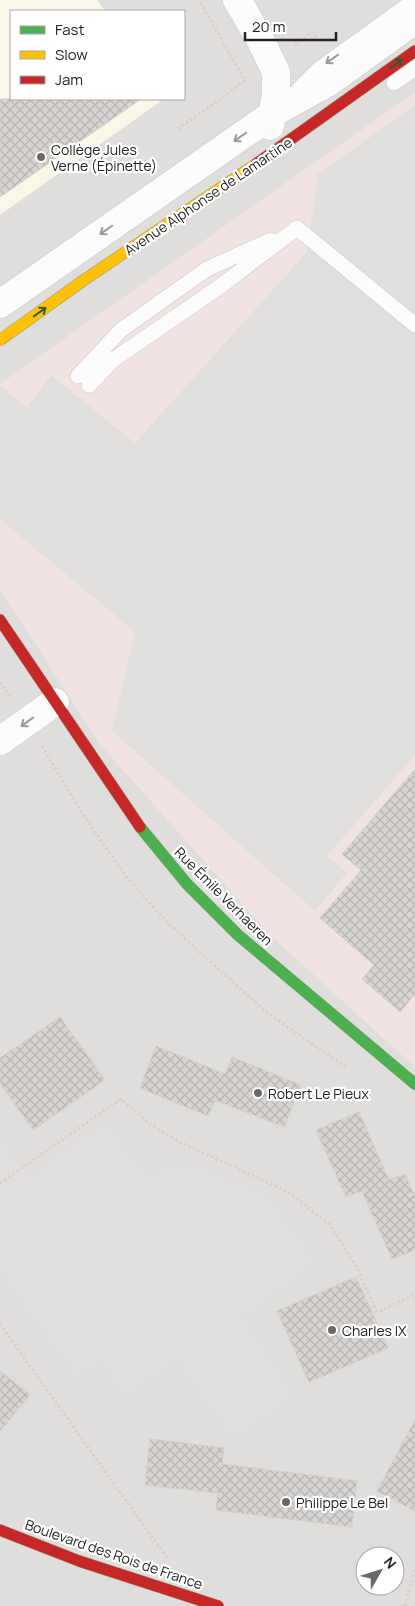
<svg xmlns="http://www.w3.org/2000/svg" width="415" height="1606" font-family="Manrope,sans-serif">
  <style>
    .residential { fill: #dfdedc; fill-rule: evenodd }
    .commercial { fill: #f1e3e1 }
    .education { fill: #f8f7e8 }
    .parking { fill: #e0dfde }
    .building { fill: url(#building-cross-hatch); stroke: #d3d0cc }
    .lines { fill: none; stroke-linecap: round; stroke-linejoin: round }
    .lane-casing { stroke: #c9c8c7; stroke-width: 16 }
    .street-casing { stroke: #c9c8c7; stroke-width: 29 }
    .fast-casing { stroke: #999a82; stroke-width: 12 }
    .slow-casing { stroke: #999a82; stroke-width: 12 }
    .jam-casing { stroke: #999a82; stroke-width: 12 }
    .path { stroke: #dccecd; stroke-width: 3; stroke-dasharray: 2.5 2.5; stroke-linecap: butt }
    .lane { stroke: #fdfcfc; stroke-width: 15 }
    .street { stroke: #fdfcfc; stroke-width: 28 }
    .fast { stroke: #4caf50; stroke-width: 11 }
    .slow { stroke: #ffc107; stroke-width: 11 }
    .jam { stroke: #c62828; stroke-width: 11 }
    .oneway { stroke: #9a9a9a }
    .oneway2 { stroke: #335a34 }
    .poi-dot { fill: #6a6968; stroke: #fff; stroke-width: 2 }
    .labels { text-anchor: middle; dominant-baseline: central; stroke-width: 4.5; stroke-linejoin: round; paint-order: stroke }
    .poi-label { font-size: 14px; fill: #222; stroke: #fff; text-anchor: start }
    .street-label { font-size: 14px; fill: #222; stroke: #fff }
  </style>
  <defs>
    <pattern id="building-cross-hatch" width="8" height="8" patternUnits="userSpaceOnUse" patternTransform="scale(1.25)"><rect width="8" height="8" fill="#d7d4d2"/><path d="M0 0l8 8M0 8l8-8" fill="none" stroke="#b8b6b4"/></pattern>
  </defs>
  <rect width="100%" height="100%" fill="#f0eeeb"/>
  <path class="residential" d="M0,0H415V1606H0ZM11,11H184V99H11ZM365,1556H395V1586H365Z"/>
  <path class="commercial" d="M415,92V1067L270,935L99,743L0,589V384Z"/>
  <path class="education" d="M0,0H97L105,11H11V99H164L0,215Z"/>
  <path class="parking" d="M415,105V755L327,856L347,873L315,911L112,731L135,632L0,519V388L1,386L27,408L51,375L135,443L307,252L318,174Z
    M104,1123L143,1175L185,1164L267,1196L314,1263L241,1318L294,1395L232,1438L178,1358L127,1396L101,1360L77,1377L0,1270V1139L27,1178Z"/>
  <path class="building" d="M0,99H141L0,197Z
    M415,769V994L400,1012L362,979L374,965L320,918L361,870L342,854Z
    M60,1017L105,1080L33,1130L0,1083V1058Z
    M156,1046L225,1074L232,1057L301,1085L284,1127L215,1100L208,1116L140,1088Z
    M359,1112L389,1180L405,1174L415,1197V1250L392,1259L362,1191L346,1197L316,1130Z
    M356,1277L388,1348L309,1382L277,1311Z
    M0,1371L30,1395L0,1431Z
    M415,1420V1511L377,1491Z
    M150,1439L224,1448L222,1464L357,1481L352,1527L216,1510L218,1493L145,1485Z"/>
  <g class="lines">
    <g class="lane-casing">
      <path id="lane" d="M394,83L415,68
        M299,89L319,69L415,0
        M78,376L121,330L207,269L271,240
        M89,385L113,360L222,285L297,228L415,325"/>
    </g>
    <g class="street-casing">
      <path id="street" d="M237,0L260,39L276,72V95L270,126
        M0,304L280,109L329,82L415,20
        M0,741L55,702"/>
    </g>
    <g class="fast-casing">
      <path id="fast" d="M140,827L187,884L238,935L415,1084"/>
    </g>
    <g class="slow-casing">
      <path id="slow" d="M0,340L84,280L256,164"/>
    </g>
    <g class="jam-casing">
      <path id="jam" d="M256,164L415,51
        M0,620L140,827
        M0,1530L79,1561L218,1606"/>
    </g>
    <path class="path" d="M295,44L312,32L318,40
      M178,129L245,81L199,0
      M0,682L12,699
      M42,746L80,810L127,878L170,925L266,1012L347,1068
      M0,1183L121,1099L148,1123L180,1142L288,1192L329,1224L355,1264L377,1312L415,1295
      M0,1324L167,1558
      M405,1606L415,1567"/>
    <use href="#lane" class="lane"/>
    <use href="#street" class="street"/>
    <use href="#fast" class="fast"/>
    <use href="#slow" class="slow"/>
    <use href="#jam" class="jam"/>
  </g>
  <defs><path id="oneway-shaft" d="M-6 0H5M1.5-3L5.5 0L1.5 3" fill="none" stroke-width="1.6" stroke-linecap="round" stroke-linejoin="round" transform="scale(1.25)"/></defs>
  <g class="oneway">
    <use href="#oneway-shaft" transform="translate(332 59) rotate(145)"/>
    <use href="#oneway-shaft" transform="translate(240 137) rotate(145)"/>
    <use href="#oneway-shaft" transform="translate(106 230) rotate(145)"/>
    <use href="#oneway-shaft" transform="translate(27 722) rotate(144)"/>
  </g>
  <g class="oneway2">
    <use href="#oneway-shaft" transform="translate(396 64) rotate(-35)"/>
    <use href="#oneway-shaft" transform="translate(40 312) rotate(-35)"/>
  </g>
  <g class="poi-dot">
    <circle cx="41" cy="157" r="5"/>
    <circle cx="258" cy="1093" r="5"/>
    <circle cx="332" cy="1330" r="5"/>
    <circle cx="286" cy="1502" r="5"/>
  </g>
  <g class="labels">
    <g class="poi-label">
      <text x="51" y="149">Collège Jules<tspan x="51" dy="16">Verne (Épinette)</tspan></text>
      <text x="268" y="1093">Robert Le Pieux</text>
      <text x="342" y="1330">Charles IX</text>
      <text x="296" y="1502">Philippe Le Bel</text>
    </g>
    <g class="street-label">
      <text transform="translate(208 196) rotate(-34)">Avenue Alphonse de Lamartine</text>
      <text transform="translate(224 896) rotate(45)">Rue Émile Verhaeren</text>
      <text transform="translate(114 1554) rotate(19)">Boulevard des Rois de France</text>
    </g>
  </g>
  <rect x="10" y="10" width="175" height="90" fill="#ffffff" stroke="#a7a7a7"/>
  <rect x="20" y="26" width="25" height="8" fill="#4caf50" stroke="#a7a7a7"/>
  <text x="55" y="35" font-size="15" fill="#222222">Fast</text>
  <rect x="20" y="51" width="25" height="8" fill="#ffc107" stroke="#a7a7a7"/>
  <text x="55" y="60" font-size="15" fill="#222222">Slow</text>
  <rect x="20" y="76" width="25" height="8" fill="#c62828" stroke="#a7a7a7"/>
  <text x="55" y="85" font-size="15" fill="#222222">Jam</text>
  <g transform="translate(380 1571) rotate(51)"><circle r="24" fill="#ffffff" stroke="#a7a7a7"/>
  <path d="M0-4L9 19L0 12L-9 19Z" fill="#6a6968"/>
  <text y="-8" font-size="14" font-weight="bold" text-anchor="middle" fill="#222222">N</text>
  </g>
  <path d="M245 32v8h91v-8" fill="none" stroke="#222222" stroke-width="2.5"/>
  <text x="252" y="32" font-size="15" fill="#222222" stroke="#ffffff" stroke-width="4" paint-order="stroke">20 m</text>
</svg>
